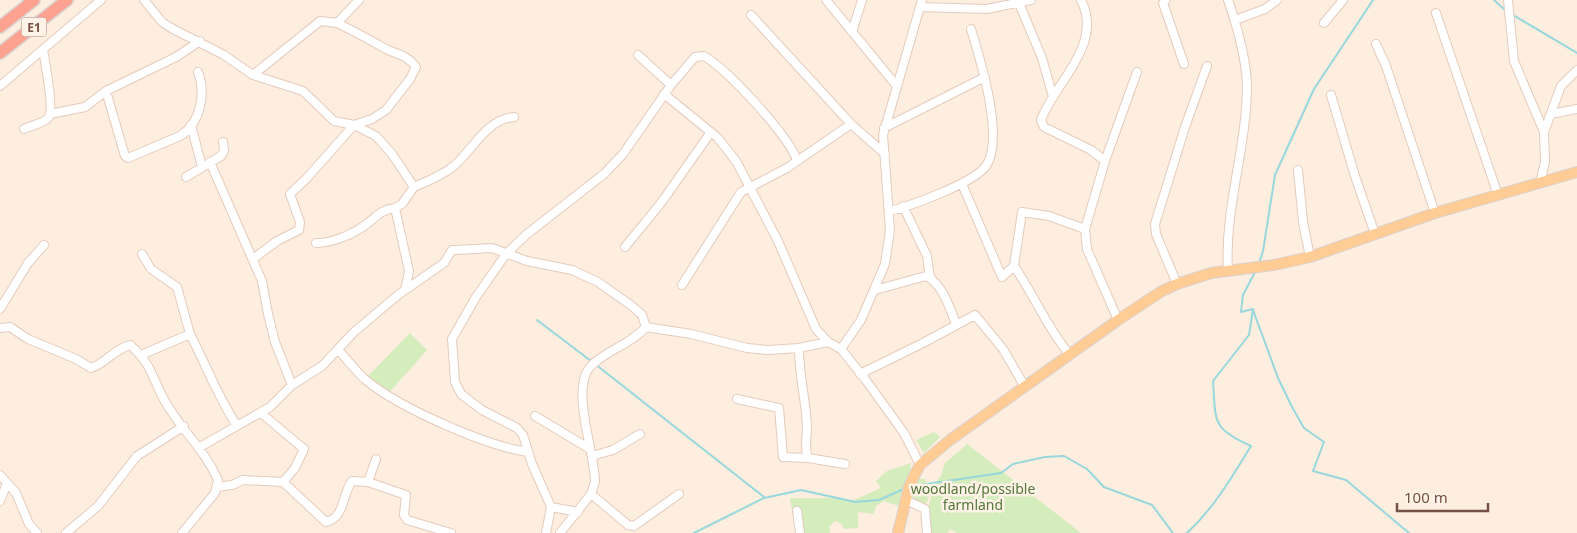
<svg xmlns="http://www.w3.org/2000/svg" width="1577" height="533" font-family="'Noto Sans',sans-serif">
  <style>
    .green { fill: #d5ecbd }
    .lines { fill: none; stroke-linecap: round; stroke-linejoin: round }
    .stream { stroke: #98d7db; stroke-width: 2 }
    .minor-casing { stroke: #e4cbbd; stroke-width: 10 }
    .major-casing { stroke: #dbd2cf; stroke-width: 12 }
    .highway-casing { stroke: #dbd2cf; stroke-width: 14 }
    .minor { stroke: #fff; stroke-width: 8 }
    .major { stroke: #ffcc95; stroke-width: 10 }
    .highway { stroke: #fda191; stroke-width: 11 }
    .labels { text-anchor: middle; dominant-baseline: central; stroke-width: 5; stroke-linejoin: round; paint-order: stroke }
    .shield { fill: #fff3e7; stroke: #9e8276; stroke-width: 1 }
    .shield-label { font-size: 12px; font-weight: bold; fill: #755145 }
    .park-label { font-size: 14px; fill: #52763a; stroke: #fff3e7 }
  </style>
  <rect width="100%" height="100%" fill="#feeedf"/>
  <path class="green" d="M410,333L427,350L388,394L367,377Z
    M934,432L940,437L924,453L916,440Z
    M966,443L1081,533H957L950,529L948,533H927L928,508L935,483L941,476L945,463L966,445Z
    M911,463L910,475L899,506L884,501L876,506L874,514L858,512V528L844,529L842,524L835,521L829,527L830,533H796L790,498H836L854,500L881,488L876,481L887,471Z
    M919,479H925C930,487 931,495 926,504L914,500L912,493Z"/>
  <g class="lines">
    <path class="stream" d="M1494,0L1506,11
      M1513,15L1577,53
      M1259,263L1263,251L1275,175L1314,89L1373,0
      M1253,310L1278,378L1292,407L1304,428L1324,442L1313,471L1346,480L1409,533
      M537,320L591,361
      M595,364L764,497
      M913,486L1001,473L1013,464L1045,457L1064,456L1087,469L1104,487L1152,505L1173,533
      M694,533L764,498L801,490L855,502L879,500L906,488
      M1187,533C1214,508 1232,477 1251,446C1211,428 1216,422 1213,381L1249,335L1253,309L1241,312L1243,295L1255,272"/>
    <g class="minor-casing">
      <path id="minor" d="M144,0L162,22L173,29L224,55L253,75L303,91L334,121L354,125L376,136L392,154L414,187L402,204L395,208L409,271L405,290
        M826,0L896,85
        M1081,0C1104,45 1055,82 1041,120L1044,127L1091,150L1105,161
        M1166,0L1163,3L1184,64
        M1228,0C1237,26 1246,57 1247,85C1247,148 1224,208 1228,271
        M1508,0L1514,61L1544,132L1545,162L1540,183
        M1019,3L1042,58L1053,97
        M920,7L987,9L1031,0
        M1436,13L1498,195
        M751,15L851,124L885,154
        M1235,20L1265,9L1277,0
        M1324,23L1343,0
        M852,32L862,0
        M1376,44L1386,66L1435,213
        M638,55L671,85
        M253,75L320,21L337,23L359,0
        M0,86L101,0
        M106,91L125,156L128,158L180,136C201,123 206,93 198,72
        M664,94L718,138L736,161L778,241L816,329L828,342L841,349L865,379L904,433L920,465
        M1331,95L1355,176L1375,234
        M50,114L85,107L106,91L176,57L200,41
        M1551,114L1577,109
        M191,125L202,167
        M884,128L985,77
        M24,129C30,126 45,123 49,117C54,109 45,61 43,50
        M1544,132L1561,86L1577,70
        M210,162L262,281L268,314L275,342L292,385
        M1298,170L1303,222L1310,257
        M186,177L221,156L224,151L223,142
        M962,184L1002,277L1014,266L1022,212L1049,216L1085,229
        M414,187C428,181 443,175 455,165C473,149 487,119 514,117
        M903,206L927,256L930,278
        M890,211C910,206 974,183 986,166C1005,138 980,59 971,29
        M316,243C333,243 354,234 368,223C378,215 381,210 395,208
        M625,247L661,203L711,132
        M142,254L151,269L177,287L190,334
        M253,259L277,241L299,230L300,222L290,194L306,179L354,125L372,119L386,110L410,79L416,67C406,54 398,55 386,49C370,40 354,31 337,23
        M1014,266C1034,295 1047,328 1070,355
        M1177,284L1156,234L1155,224L1185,127L1207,66
        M682,285L741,192L787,168L851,124
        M875,290L926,276C943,284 950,309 956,324
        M0,309L28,263L44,245
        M1118,320L1087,249L1085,229L1105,161L1137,72
        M0,328L10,327L28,339L76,359L91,368C105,364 114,349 130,345C153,365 152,379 166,403C182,431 205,450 218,480L215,493L182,533
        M799,348C799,375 806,401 807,427C807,437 804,449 808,458L845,464
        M841,349L861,320L885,264L890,230L883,135L922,0
        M338,350C348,360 357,373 367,381C400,408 486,446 528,452
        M141,355L190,334C206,365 218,397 237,426
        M860,374L923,343L975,315L1003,349L1025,387
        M737,399L779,408L783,457L808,458
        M261,413L304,449L295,468L283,482L326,522C345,518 342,494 352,481L368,482
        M535,416L590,449
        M200,447L270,407L292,385L322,366L354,332L398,295L444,263L452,250H456L492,248L527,261L572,270L598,282L632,306L642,315L646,327L691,334L747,348L768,350L799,348L828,342
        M592,456L613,450L640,434
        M376,459L368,482L406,495L404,515L407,520L451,533
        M0,475L16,493L29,524L37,533
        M217,487L232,485L243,480L283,482
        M591,494L628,525L634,526L679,494
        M906,500L925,509L927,533
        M0,501L7,483
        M551,507L578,512
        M797,511L800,533
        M66,533L98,506L137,456L184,426
        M546,533L551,507L532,464L523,435L517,428L482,410L461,394L455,382L452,339L476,297L506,254L527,234L604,174L623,154L671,85L695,57L704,56C728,70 787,134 797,160
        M560,533L591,494L595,482C595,451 568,385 593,364C609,349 631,344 646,327"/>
    </g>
    <g class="major-casing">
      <path id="major" d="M898,533L909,487L915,474L920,465L950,440L1118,320L1162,291L1177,284L1211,273L1274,265L1310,257L1435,213L1577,172"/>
    </g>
    <g class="highway-casing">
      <path id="highway" d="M0,27L34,0
        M0,53L67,0"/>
    </g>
    <use href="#minor" class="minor"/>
    <use href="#major" class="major"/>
    <use href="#highway" class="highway"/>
  </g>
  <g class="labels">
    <rect class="shield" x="21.5" y="17.5" width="25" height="19" rx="4"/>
    <g class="shield-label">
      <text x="34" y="27">E1</text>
    </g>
    <g class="park-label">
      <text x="973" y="488">woodland/possible<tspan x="973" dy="16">farmland</tspan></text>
    </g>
  </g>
  <path d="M1397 503v8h91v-8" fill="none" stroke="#755145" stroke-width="2.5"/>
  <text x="1404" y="503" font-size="15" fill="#755145" stroke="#fff3e7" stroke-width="4" paint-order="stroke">100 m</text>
</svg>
